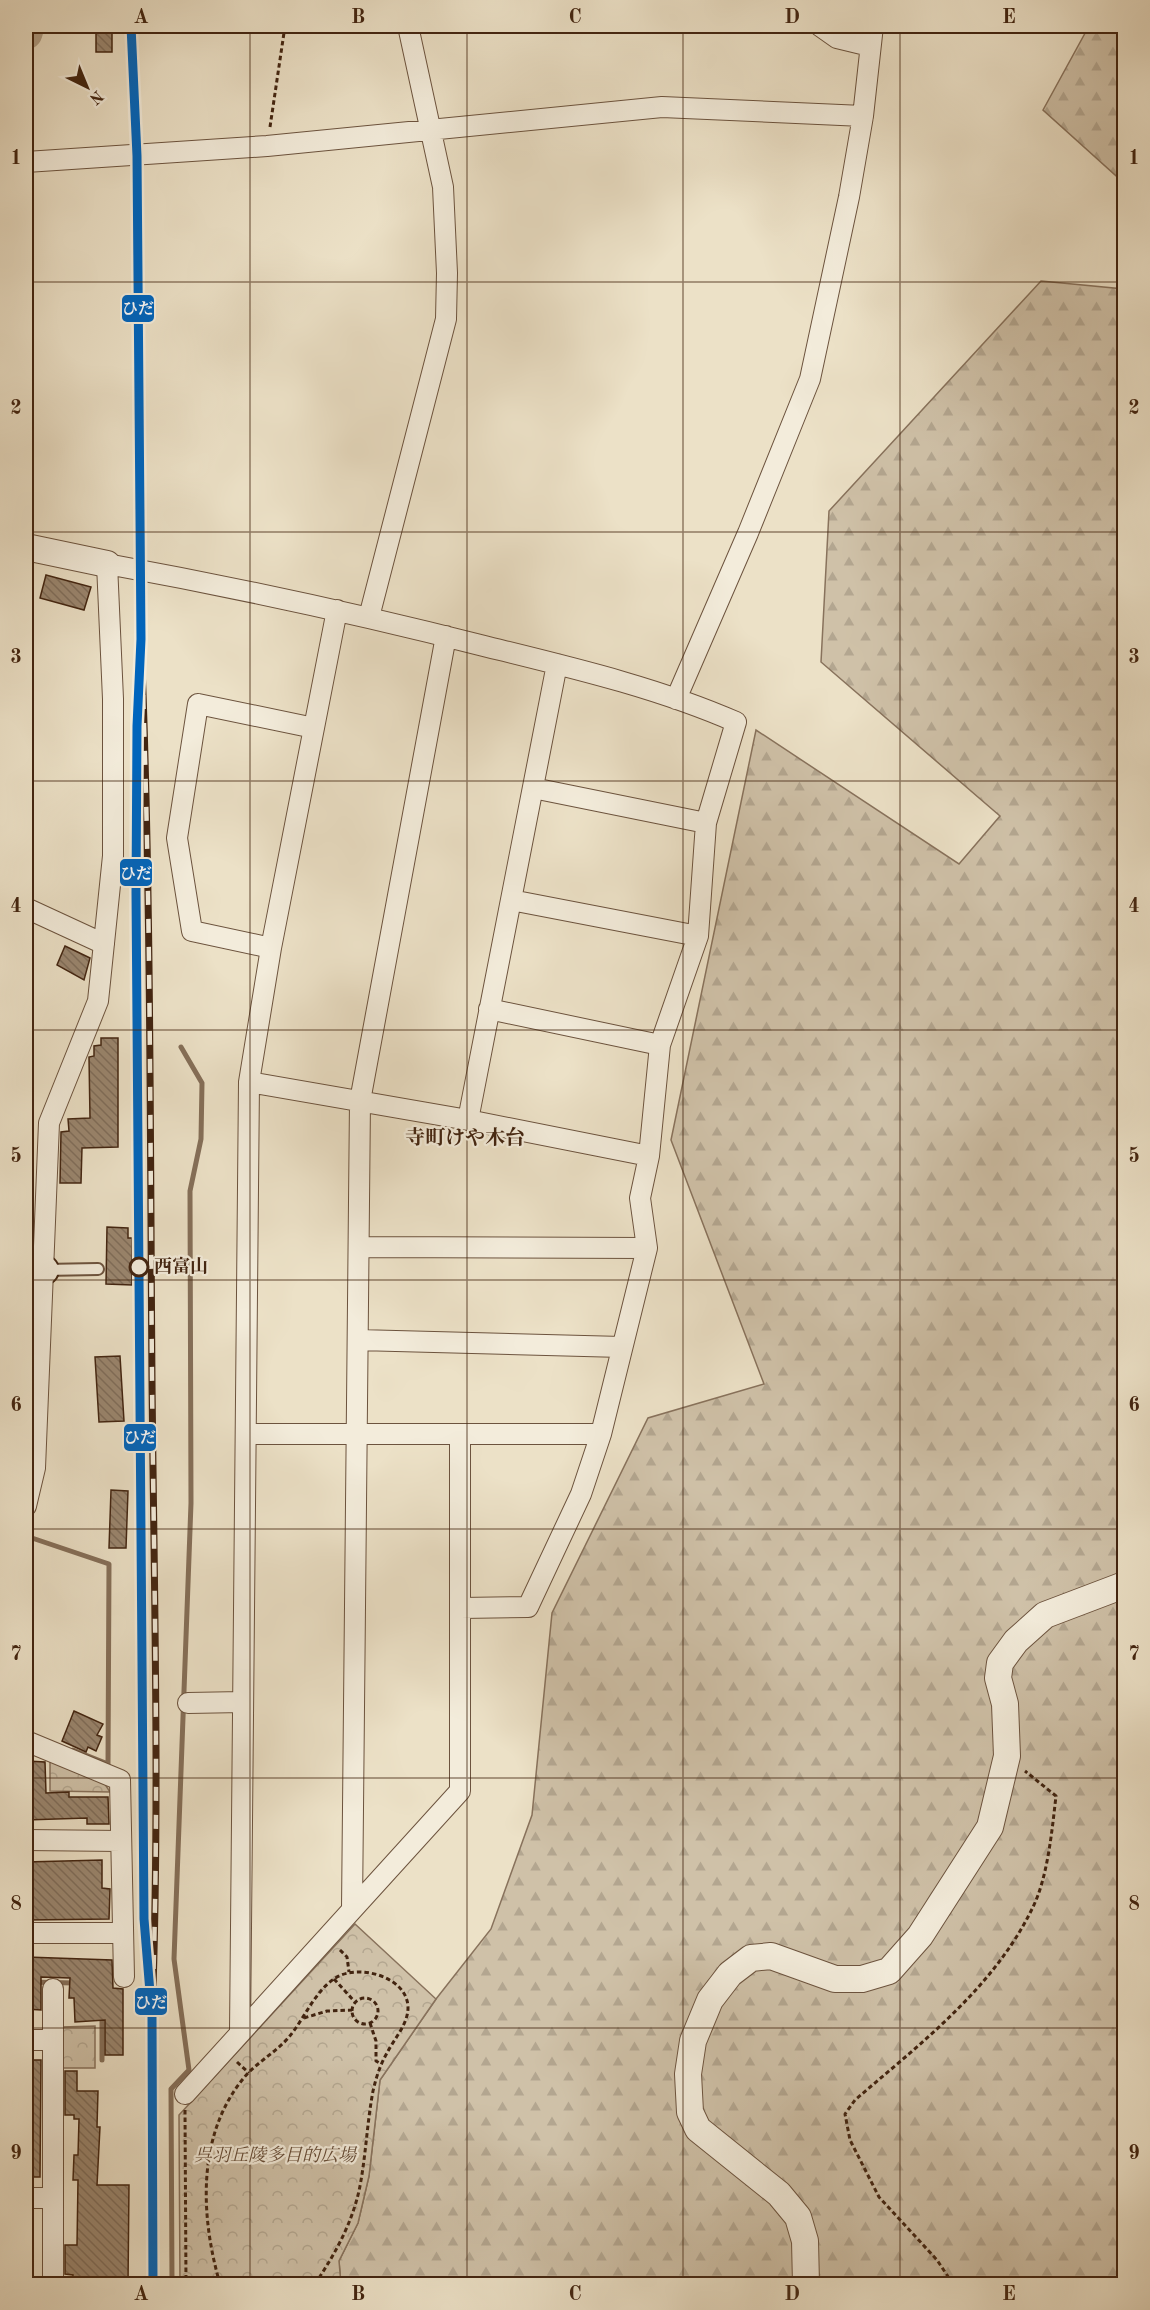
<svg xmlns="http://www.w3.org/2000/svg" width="1150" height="2310" font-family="'Old Standard TT','Noto Serif JP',serif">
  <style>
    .forest { fill: url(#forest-firs); stroke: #88725c; stroke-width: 1.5 }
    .park { fill: url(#park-crowns); stroke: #88725c; stroke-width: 1.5 }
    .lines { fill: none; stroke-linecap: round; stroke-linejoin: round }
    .stream { stroke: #856f59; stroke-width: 5 }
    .river { stroke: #b2a189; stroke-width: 33 }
    .building { fill: url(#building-back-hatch); stroke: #422410; stroke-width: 1.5 }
    .service-casing { stroke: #6c533e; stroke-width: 14 }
    .minor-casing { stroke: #6c533e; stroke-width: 22 }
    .tertiary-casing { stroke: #6c533e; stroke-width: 28 }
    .secondary-casing { stroke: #422410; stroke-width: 32 }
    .path { stroke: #422410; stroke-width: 3; stroke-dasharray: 4.5 3; stroke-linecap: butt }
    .service { stroke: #f3ecdb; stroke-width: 10 }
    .minor { stroke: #f3ecdb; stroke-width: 20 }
    .tertiary { stroke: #f3ecdb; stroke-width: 26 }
    .secondary { stroke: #f3ecdb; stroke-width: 28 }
    .rail-casing { stroke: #422410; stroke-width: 7 }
    .rail { stroke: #f3ecdb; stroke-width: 4.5; stroke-dasharray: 14; stroke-linecap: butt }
    .rail-1-casing { stroke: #f3ecdb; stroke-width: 14 }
    .rail-1 { stroke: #0065bd; stroke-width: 9 }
    .grid { fill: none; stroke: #422410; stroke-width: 1.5; stroke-opacity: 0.55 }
    .stop-dot { fill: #f3ecdb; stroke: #422410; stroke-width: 3 }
    .labels { text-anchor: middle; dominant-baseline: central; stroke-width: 4.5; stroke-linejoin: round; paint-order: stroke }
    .stop-label { font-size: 18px; font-weight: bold; fill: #422410; stroke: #f3ecdb; text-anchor: start }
    .park-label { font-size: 18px; font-style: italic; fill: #654b36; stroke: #f3ecdb }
    .neighbourhood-label { font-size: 20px; font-weight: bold; fill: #422410; stroke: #f3ecdb }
    .line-badge { stroke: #f3ecdb; stroke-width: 2 }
    .badge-label { font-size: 16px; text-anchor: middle; font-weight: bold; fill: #fff }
    .neatline { fill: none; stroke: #422410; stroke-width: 2 }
    .grid-label { font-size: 20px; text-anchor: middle; font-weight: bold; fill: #422410 }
  </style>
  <defs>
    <pattern id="forest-firs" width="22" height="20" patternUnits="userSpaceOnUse" patternTransform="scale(1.5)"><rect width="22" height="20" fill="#cfc1a8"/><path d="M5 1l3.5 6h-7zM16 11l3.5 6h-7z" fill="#b3a690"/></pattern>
    <pattern id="park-crowns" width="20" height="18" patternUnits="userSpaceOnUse" patternTransform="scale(1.5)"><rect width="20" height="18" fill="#cfc1a8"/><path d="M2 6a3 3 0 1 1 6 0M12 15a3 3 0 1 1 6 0" fill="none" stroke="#b3a690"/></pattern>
    <pattern id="building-back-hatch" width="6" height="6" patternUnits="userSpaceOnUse" patternTransform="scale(1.5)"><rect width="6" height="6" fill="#9a866f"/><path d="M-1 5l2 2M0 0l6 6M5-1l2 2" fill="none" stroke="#7f6d5a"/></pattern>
  </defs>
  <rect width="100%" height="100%" fill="#ece1c7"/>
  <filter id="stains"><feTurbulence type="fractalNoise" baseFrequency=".00333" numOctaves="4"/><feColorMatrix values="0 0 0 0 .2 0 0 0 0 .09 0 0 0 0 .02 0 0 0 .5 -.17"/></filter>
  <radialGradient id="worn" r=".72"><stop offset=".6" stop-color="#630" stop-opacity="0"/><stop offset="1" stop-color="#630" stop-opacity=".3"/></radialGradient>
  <path class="forest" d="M1089,26H1124V183L1043,110Z
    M1041,281L1124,289V2284H341L339,2261L358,2223L369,2176L380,2080L436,1999L491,1929L532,1815L552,1613L648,1418L764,1384L671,1140L756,730L959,864L1000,816L821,662L829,511Z"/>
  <path class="park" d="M50,1758L101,1778L110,1792L50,1791Z
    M355,1924L436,1999L380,2080L369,2176L358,2223L339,2261L341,2284H180L179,2115Z
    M95,2026V2068H62V2027Z"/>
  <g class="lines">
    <path class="stream" d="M29,1537L109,1564L108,1764L73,1750
      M26,1982L75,1983
      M102,2014V2060
      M172,2284L171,2089L189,2070L174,1959L191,1503L190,1191L201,1139L202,1083L181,1047"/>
    <path class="river" d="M26,33L28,26"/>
  </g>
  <path class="building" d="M96,31L112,32V52H96Z
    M46,575L91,587L84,610L40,598Z
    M65,946L90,958L84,980L57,965Z
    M101,1038H118V1147L82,1148L81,1183H60L61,1132L69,1131L68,1119L90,1118L89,1057L94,1056V1046L101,1045Z
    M107,1227L128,1228V1238H132V1285L106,1284Z
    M120,1356L124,1421L99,1422L95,1357Z
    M111,1490L128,1491L126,1548H109Z
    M74,1711L103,1724L97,1735L102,1737L96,1751L88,1747L86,1752L62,1741Z
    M26,1761L45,1762L46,1793L69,1792V1797H108L109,1824H87V1818L26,1820Z
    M102,1860V1888L110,1889L109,1919L26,1920V1862Z
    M26,1957L112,1960L113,1988L123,1989V2055H105V2020L75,2022L74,1998H69L70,1978L41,1977V2010L26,2009Z
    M26,2060H41L40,2177H26Z
    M65,2071H77V2091H98L97,2127H100L97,2185H129L128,2284H72L73,2275L65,2274V2245H77L78,2180H73L74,2155H78L79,2119H74V2115H65Z"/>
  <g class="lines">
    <g class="service-casing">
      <path id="service" d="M44,1270L98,1269"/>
    </g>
    <g class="minor-casing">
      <path id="minor" d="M820,26L837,38L870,46
        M26,162L267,146L662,107L863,116
        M369,617L446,319L447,273L443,187L408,26
        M676,699L748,533L810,379L849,197L863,116L873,26
        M533,788L706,823
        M511,900L698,936
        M26,908L104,944
        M271,948L192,931L177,838L198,704L314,728
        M489,1009L660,1045
        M249,1082L468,1120L649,1156
        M468,1120L557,664
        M360,1247L647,1248
        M358,1340L622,1347
        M247,1434H601
        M26,1506L35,1468L49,1123L98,1001L113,856V699L107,564C233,587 359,614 484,646C569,667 656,687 736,722L706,823L698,936L660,1045L649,1156L640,1198L647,1248L601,1434L581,1494L528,1607L461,1608
        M188,1703L242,1702
        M26,1741L120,1780L124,1977
        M26,1840L121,1841
        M352,1909L360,1101L446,636
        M26,1933H123
        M53,1989V2284
        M240,2033L249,1082L271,948L337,610
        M26,2040H53
        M185,2094L460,1791V1436
        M26,2198H53"/>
    </g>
    <g class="tertiary-casing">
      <path id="tertiary" d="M26,547L107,564
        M806,2284L805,2241L798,2217L779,2194L698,2129L690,2112L688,2074L693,2041L710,2000L730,1974L751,1958L771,1956L835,1979H862L889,1971L920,1936L990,1827L1007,1756L1005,1704L998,1678L1000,1663L1016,1641L1045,1615L1124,1585"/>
    </g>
    <g class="secondary-casing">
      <path id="secondary" d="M26,1270H44"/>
    </g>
    <path class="path" d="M270,127L285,26
      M340,1950L347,1957L349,1972
      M334,1979L355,2002
      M352 2011a13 13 0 1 1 26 0a13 13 0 1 1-26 0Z
      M304,2018L327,2011L352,2010
      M370,2023L376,2041V2061L381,2064
      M237,2062L249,2073
      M185,2110L186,2284
      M220,2284C200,2215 196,2131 248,2073C261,2060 277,2051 289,2037C305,2018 315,1990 337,1977C360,1964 408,1977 408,2008C408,2024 394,2039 387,2053C380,2065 376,2078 373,2091C367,2123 366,2154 360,2186C353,2222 335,2254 315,2284
      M953,2284L937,2260L879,2197L850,2140L845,2114L855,2100C921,2043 994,1988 1033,1907C1048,1876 1052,1830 1056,1796L1025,1771"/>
    <use href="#service" class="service"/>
    <use href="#minor" class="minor"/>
    <use href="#tertiary" class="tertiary"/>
    <use href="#secondary" class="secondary"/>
    <g class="rail-casing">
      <path id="rail" d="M141,639C151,886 150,1133 152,1380C154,1592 160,1805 152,2017"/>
    </g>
    <use href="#rail" class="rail"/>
    <g class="rail-1-casing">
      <path id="rail-1" d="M131,26L137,156L141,639L137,726L136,892L144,1919L152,2017L153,2284"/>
    </g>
    <use href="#rail-1" class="rail-1"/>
  </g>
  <path class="grid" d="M250,26V2284M467,26V2284M683,26V2284M900,26V2284M26,282H1124M26,532H1124M26,781H1124M26,1030H1124M26,1280H1124M26,1529H1124M26,1778H1124M26,2028H1124"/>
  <circle class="stop-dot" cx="139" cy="1267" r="9"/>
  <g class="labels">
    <g class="stop-label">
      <text x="154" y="1267">西富山</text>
    </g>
    <g class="park-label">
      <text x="275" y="2156">呉羽丘陵多目的広場</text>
    </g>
    <g class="neighbourhood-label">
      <text x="465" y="1139">寺町けや木台</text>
    </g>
  </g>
  <g class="line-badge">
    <rect x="121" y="294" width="34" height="29" rx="6" fill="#0065bd"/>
    <rect x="119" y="858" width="34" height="29" rx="6" fill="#0065bd"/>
    <rect x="123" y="1423" width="34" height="29" rx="6" fill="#0065bd"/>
    <rect x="134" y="1987" width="34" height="29" rx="6" fill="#0065bd"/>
  </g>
  <g class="badge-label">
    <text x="138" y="314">ひだ</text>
    <text x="136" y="879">ひだ</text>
    <text x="140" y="1443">ひだ</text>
    <text x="151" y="2008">ひだ</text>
  </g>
  <rect width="1150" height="2310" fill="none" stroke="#ece1c7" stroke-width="66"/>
  <g transform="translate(87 87) rotate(137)" stroke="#f3ecdb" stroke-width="4.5" paint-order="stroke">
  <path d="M0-4.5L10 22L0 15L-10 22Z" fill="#422410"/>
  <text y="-9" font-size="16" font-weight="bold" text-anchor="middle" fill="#422410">N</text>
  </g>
  <rect x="33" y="33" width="1084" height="2244" class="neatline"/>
  <g class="grid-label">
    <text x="141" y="23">A</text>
    <text x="358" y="23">B</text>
    <text x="575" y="23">C</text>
    <text x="792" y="23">D</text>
    <text x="1009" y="23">E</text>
    <text x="16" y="164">1</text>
    <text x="1134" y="164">1</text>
    <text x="16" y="414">2</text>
    <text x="1134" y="414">2</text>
    <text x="16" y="663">3</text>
    <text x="1134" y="663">3</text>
    <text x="16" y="912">4</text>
    <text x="1134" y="912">4</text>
    <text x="16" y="1162">5</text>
    <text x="1134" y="1162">5</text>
    <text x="16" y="1411">6</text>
    <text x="1134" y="1411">6</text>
    <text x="16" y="1660">7</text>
    <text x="1134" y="1660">7</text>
    <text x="16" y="1910">8</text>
    <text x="1134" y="1910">8</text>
    <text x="16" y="2159">9</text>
    <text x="1134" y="2159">9</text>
    <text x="141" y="2300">A</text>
    <text x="358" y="2300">B</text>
    <text x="575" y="2300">C</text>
    <text x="792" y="2300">D</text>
    <text x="1009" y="2300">E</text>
  </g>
  <rect width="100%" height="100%" filter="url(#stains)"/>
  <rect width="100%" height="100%" fill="url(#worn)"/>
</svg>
